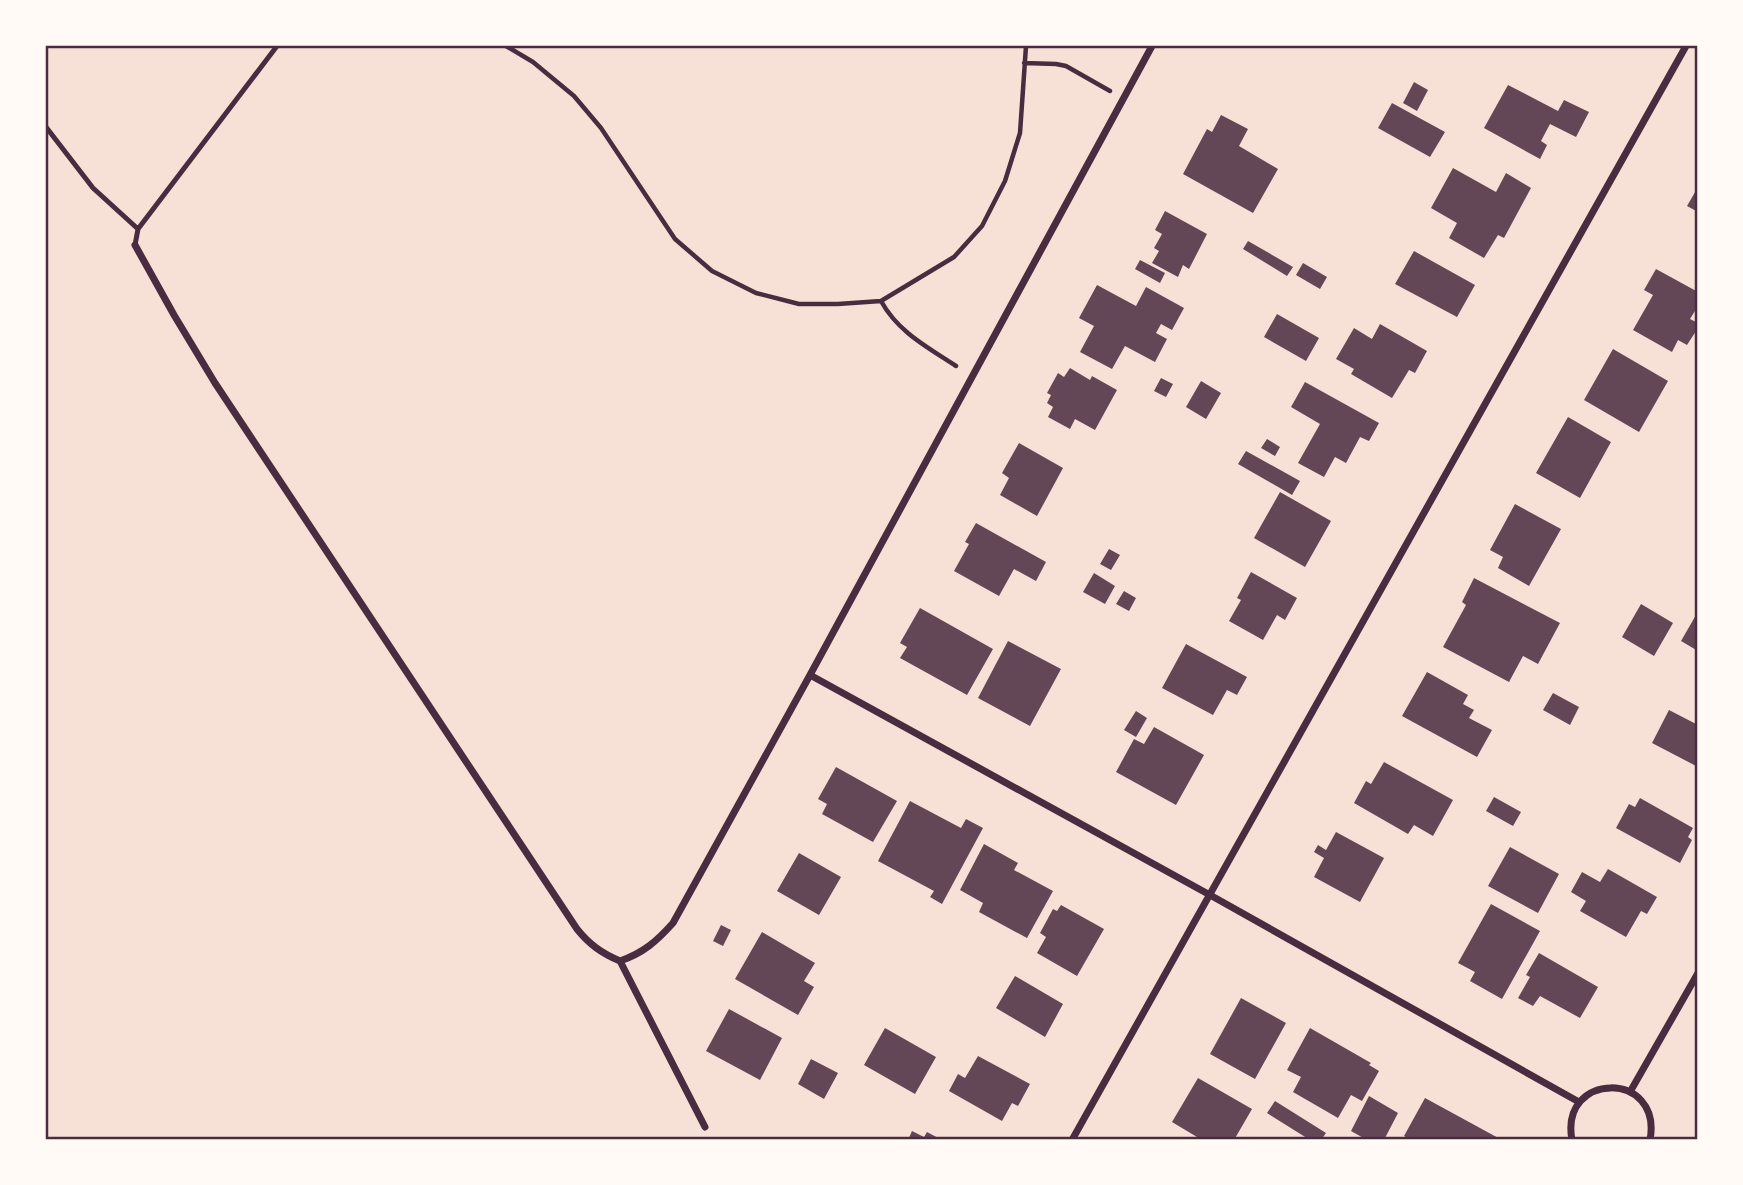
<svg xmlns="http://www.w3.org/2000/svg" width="1743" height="1185" font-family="'Roboto Condensed',sans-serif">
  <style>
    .building { fill: #644757 }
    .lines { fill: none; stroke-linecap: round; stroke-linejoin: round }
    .path { stroke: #4a2c40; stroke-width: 4.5 }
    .service { stroke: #4a2c40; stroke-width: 5 }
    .minor { stroke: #4a2c40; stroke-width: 7 }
    .neatline { fill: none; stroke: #4a2c40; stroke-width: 2.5 }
  </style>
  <rect width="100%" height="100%" fill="#f7e1d7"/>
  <path class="building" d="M1414,82L1428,90L1417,111L1403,103Z
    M1508,85L1558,111L1564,100L1589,112L1576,137L1550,124L1541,141L1547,145L1540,159L1484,128Z
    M1392,103L1445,132L1430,157L1378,128Z
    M1221,115L1248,129L1239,146L1278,169L1253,213L1183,174L1207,129L1212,132Z
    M1453,168L1496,192L1506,173L1531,188L1504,238L1498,235L1484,258L1449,238L1457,223L1431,208Z
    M1698,187V212L1687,206Z
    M1165,211L1207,234L1189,269L1183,265L1178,277L1152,263L1159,251L1154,248L1162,234L1155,230Z
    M1248,241L1293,267L1287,276L1243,249Z
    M1414,251L1475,285L1457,317L1395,284Z
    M1140,260L1165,273L1160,283L1135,269Z
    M1303,263L1327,277L1320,289L1296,275Z
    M1656,269L1698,292V306L1690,319L1698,323V328L1687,345L1678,340L1672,352L1633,330L1653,295L1644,290Z
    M1097,285L1136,306L1146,287L1184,308L1172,330L1161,324L1156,333L1167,339L1155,362L1125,346L1112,369L1080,352L1094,326L1079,318Z
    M1277,314L1319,338L1306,361L1264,337Z
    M1380,324L1427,351L1415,373L1409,370L1392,398L1351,374L1354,369L1336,359L1354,328L1372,339Z
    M1613,349L1668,381L1639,432L1584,400Z
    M1070,368L1090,380L1092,376L1117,390L1095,430L1075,419L1070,429L1048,417L1053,407L1047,403L1051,395L1047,393L1058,373L1064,377Z
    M1161,378L1173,384L1166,397L1154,391Z
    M1201,381L1221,393L1206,419L1186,407Z
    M1305,382L1379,423L1369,441L1360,437L1346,463L1335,457L1324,477L1298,463L1320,424L1291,407Z
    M1568,417L1611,442L1580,498L1536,473Z
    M1267,439L1280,447L1275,456L1261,448Z
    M1019,443L1063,468L1037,516L1000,495L1009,478L1002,473Z
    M1246,451L1300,481L1292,495L1238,464Z
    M1280,492L1331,521L1305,567L1254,538Z
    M1515,504L1561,529L1529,586L1498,568L1503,557L1490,550Z
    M976,523L1046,562L1036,581L1014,569L999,596L954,571L969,544L965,542Z
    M1109,549L1120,555L1111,570L1100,564Z
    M1251,572L1297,598L1285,620L1277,615L1263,640L1229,621L1241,600L1237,598Z
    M1094,573L1115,586L1105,604L1083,592Z
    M1474,578L1560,623L1538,664L1523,656L1509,682L1443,647L1466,605L1462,602Z
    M1124,591L1136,598L1129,611L1116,604Z
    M1641,604L1673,623L1654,656L1622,637Z
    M920,608L993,649L967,695L900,658L907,647L900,643Z
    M1696,615L1698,616V651L1681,641Z
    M1008,641L1061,669L1030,726L978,698Z
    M1186,644L1247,677L1237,695L1227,690L1213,715L1162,688Z
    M1427,672L1468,695L1463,704L1474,710L1469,718L1492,730L1477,757L1402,716Z
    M1553,693L1579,707L1570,725L1543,710Z
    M1669,710L1698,725V767L1652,743Z
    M1136,711L1147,718L1136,737L1124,730Z
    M1154,727L1204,755L1176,805L1116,772L1134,739L1144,744Z
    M1384,762L1453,800L1433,836L1414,825L1408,834L1354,803L1366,781L1371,784Z
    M836,767L897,801L873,842L822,814L827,804L818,799Z
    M1494,797L1521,812L1513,826L1486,811Z
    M1640,798L1693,828L1688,837L1692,840L1680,863L1616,828L1629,804L1635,807Z
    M910,801L961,828L966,819L983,828L942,904L930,897L934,891L878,861Z
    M1336,832L1384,858L1360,902L1314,877L1324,858L1314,852L1318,845L1326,850Z
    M984,844L1018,863L1014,870L1053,891L1027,938L979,912L983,903L960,890Z
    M1510,847L1559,874L1538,913L1488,886Z
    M799,853L841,877L819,915L777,891Z
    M1608,869L1657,897L1647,914L1641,911L1626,937L1580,911L1586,901L1571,892L1582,872L1600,882Z
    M1491,904L1540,931L1502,999L1470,981L1475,972L1458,963Z
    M1061,905L1104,929L1077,976L1037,953L1046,937L1040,933L1053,909L1057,911Z
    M721,925L731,930L723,946L713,941Z
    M762,932L815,963L804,981L814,987L798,1015L735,979Z
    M1539,953L1598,987L1580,1018L1540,996L1533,1006L1518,998L1530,977L1526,975Z
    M1015,976L1063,1004L1045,1037L996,1008Z
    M1241,998L1286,1023L1255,1079L1210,1054Z
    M729,1009L782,1038L760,1080L706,1051Z
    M885,1028L936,1057L915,1094L864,1065Z
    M1310,1028L1371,1063L1369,1065L1379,1071L1362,1101L1351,1095L1338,1118L1293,1092L1301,1077L1287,1070Z
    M978,1056L1030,1084L1018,1106L1012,1103L1002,1121L949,1091L958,1074L965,1078Z
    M811,1059L838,1073L824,1099L798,1084Z
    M1198,1078L1252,1109L1234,1140H1202L1172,1122Z
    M1369,1096L1398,1113L1384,1140H1367L1351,1131Z
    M1425,1098L1502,1140H1411L1404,1136Z
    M1275,1101L1326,1133L1321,1140H1310L1267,1113Z
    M912,1131L924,1137L927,1132L942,1140H908Z"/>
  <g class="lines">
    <path class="path" d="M506,46L533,62L574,96L601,128L675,239L712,271L756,293L799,304H838L881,301L954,257L982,226L1005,181L1020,133L1026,46
      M1024,63L1056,64L1066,66L1110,91
      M881,301C898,332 927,347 956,366"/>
    <path class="service" d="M46,127L93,188L138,229
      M135,245L138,229L277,46"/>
    <path class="minor" d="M135,245L174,315L215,383L577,929C589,944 601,953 620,961L705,1127
      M810,675L1210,895L1579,1102
      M620,961C643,953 656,942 673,923L810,675L1152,46
      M1630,1092L1698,973
      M1072,1140L1686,46
      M1572,1140C1559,1071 1663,1070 1650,1140"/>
  </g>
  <rect width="1743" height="1185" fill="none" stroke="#fffaf5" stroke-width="94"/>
  <rect x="47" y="47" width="1649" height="1091" class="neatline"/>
</svg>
